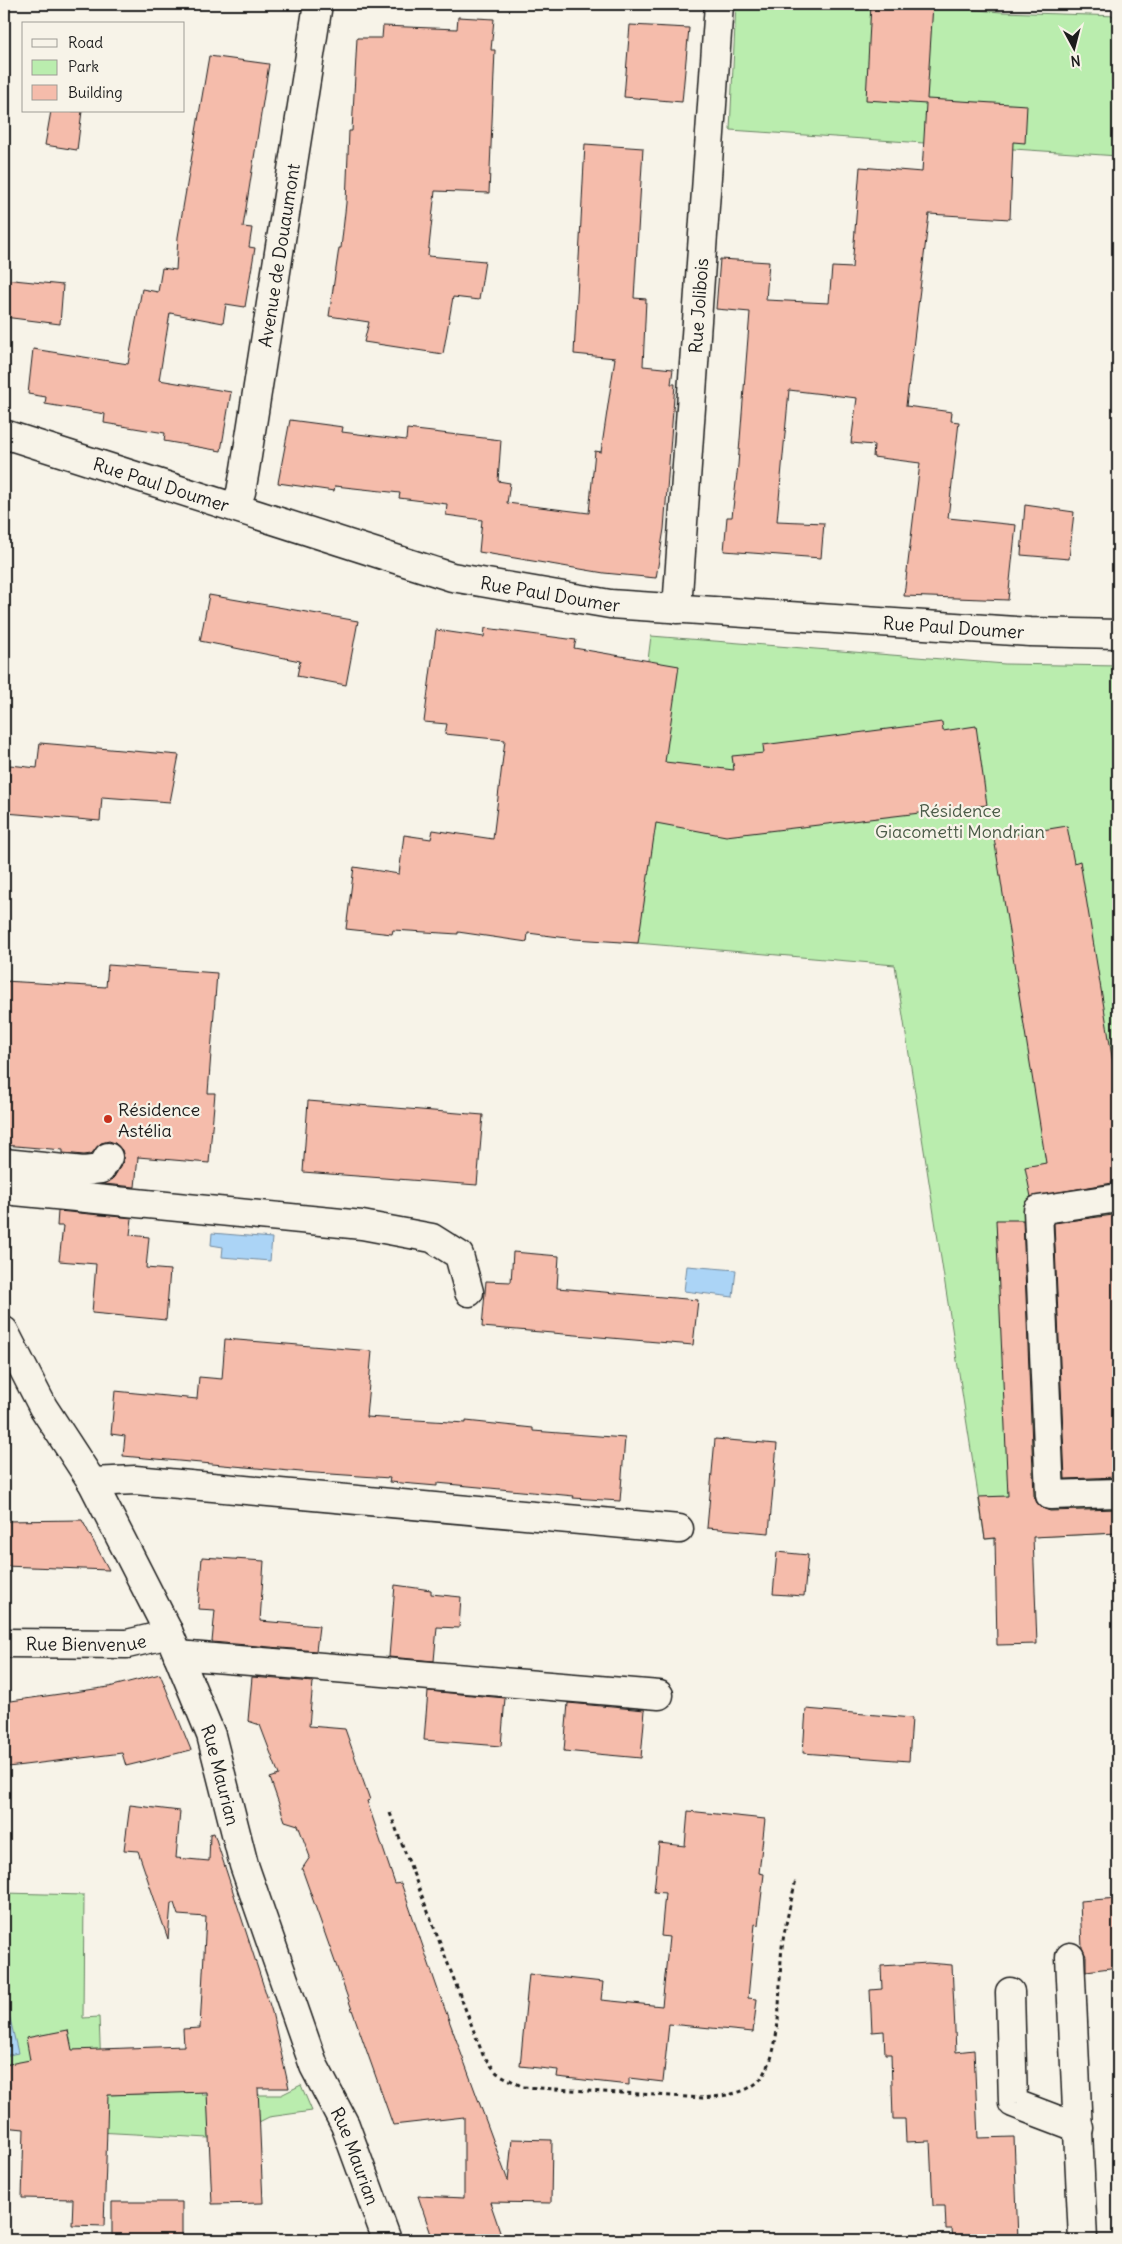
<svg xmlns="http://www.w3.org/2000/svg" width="1122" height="2244" font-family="Delius,sans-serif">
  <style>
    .green { fill: #baedae; stroke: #6b8465 }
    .water { fill: #abd4f6; stroke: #728a9f }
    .building { fill: #f5bcab; stroke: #1c1c1c }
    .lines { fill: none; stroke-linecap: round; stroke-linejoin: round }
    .minor-casing { stroke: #1c1c1c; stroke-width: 31 }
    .path { stroke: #1c1c1c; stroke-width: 3; stroke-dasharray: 4 4; stroke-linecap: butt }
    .minor { stroke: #f7f3e8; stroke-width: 28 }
    .poi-dot { fill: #c8321e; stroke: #f7f3e8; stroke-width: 2 }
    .labels { text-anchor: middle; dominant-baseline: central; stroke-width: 4.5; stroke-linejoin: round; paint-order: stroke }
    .street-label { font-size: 18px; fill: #1c1c1c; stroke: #f7f3e8 }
    .park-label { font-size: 18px; fill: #4b5b48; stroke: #f7f3e8 }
    .poi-label { font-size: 18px; fill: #1c1c1c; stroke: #f7f3e8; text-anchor: start }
  </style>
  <rect width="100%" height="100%" fill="#f7f3e8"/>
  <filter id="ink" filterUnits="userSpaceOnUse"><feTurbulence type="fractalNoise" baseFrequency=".02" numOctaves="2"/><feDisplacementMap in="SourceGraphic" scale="10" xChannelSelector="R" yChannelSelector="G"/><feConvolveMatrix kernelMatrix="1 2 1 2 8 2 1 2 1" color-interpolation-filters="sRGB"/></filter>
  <g filter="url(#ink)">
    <path class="green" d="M736,4H903L1002,12L1118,16V156L730,130Z
      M651,636L1005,664L1118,666V1533L985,1539L895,965L613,941Z
      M4,1893L84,1895L83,2018L99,2017L102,2095L167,2093L201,2089L202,2095H281L301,2085L312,2111L269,2117L259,2122L209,2138L4,2127Z"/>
    <path class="water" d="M212,1233L272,1238L270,1261L222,1257L223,1247L211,1245Z
      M687,1266L736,1270L733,1297L684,1291Z
      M4,1993L18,2053L4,2056Z"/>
    <path class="building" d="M871,4H933L927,99L1027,105L1025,143L1013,142L1010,219L929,214L906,406L952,412L951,421L959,422L948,518L1016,525L1008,600L904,596L920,463L873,457L874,445L851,443L857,398L789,390L777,521L824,523L821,558L724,551L727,517H732L738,465L750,312L716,309L720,259L769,262L766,300L829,303L832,267L852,268L860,167L922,172L926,104L866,100Z
      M458,17L494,19L491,50H495L489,193L435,191L428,256L485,261L479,300L453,297L443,354L364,342L369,322L329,316L339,248H341L346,203L349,131H352L357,38H382L383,26L457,29Z
      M630,25L689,28L682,102L624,97Z
      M209,56L269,64L243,227L252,228L249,247L255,248L245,307L226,304L223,323L170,313L159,380L231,392L221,451L164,441L165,433L104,423L105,414L45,404L46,397L28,394L33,349L128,364L142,289L158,292L162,268L176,270L178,237Z
      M51,111H82L77,150L45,145Z
      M585,144L643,148L634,298L646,299L643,366L673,369L671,384H675L664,529L656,578L604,573L479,552L482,520L446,515L447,504L399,498L400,493L335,486L334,491L278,483L290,420L343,427L342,432L406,440L407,429L501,440L498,481L510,483L507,503L589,513L595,451L601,452L615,358L574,354Z
      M4,279L63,285L60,324L4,317Z
      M1025,505L1074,512L1069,559L1021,555Z
      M209,595L358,621L346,685L297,676L300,661L200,641Z
      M485,628L576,640L574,648L679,666L665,762L734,770L732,756L764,753L763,745L942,722L943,731L976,726L987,805L726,836L656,823L638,943L575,939L528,933L527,942L458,932V934L393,930L392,934L346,929L354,867L399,874L404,835L431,839L433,830L493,839L505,740L445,734L447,724L424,722L436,630L484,637Z
      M40,743L179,755L170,802L102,797L100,821L6,813L10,765L37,768Z
      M1067,826L1074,863L1080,861L1117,1087L1113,1089L1118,1123V1182L1031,1197L1025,1167L1046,1163L994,838Z
      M108,965L217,973L208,1093H215L209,1163L138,1157L135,1187L104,1184L114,1177L122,1164L124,1158L122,1150L115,1143L109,1141L101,1143L91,1154L84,1155L63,1153V1150L4,1145V981L106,987Z
      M308,1101L483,1115L477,1185L303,1172Z
      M58,1211L132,1218L130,1235L149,1237L146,1268L170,1270L166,1320L92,1313L96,1264L59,1261L63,1226H57Z
      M1113,1215L1118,1356V1477L1065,1479L1054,1223Z
      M996,1220H1023L1034,1496L1037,1503L1042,1508L1050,1511L1118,1509V1533L1033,1537L1037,1644L997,1645L995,1538L985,1539L979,1497L1008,1496Z
      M513,1252L559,1256L557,1288L698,1300L693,1345L482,1327L486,1281L511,1282Z
      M225,1339L372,1351L366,1417L466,1423V1421L533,1428V1431L625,1438L620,1501L573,1498L574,1496L437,1483V1486L389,1482L390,1478L301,1472L123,1456L125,1436L111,1434L115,1391L197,1399L199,1377L222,1379Z
      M715,1439L777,1444L769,1533L707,1528Z
      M82,1520L109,1570L4,1566V1521Z
      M777,1552L808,1555L804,1596L773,1594Z
      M202,1557L264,1561L260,1621L319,1626L316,1651L212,1642L215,1610L198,1609Z
      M395,1585L431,1590V1594L461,1597L459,1628L437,1627L434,1661L389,1657Z
      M160,1674L191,1750L126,1766L122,1753L8,1767L4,1734V1702L109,1687Z
      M252,1677L313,1682L309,1726L345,1729L370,1800L367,1801L395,1884L401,1883L439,1993L508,2181L512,2139L552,2140L551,2203L490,2202L503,2240H433L418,2196L464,2198V2117L393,2125L302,1869L310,1857L298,1825L285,1821L270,1778L279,1775L260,1725L248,1721Z
      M428,1691L505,1698L501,1746L424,1740Z
      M568,1703L645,1710L641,1758L564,1751Z
      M806,1709L912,1718L909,1761L803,1753Z
      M130,1805L180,1811L176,1858L209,1861L210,1834L214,1833L272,2012L289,2088H258L263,2203L212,2204L207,2092L108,2095L104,2226L72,2225L73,2199L22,2198L24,2129L4,2127V2065L30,2060L26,2038L68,2030L72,2050L184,2046L183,2029L200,2028L206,1917L178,1915L174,1903H171L168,1939L138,1851L124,1850Z
      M688,1811L765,1819L759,1873L764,1874L758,1925L755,1924L748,1998L757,1999L753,2032L669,2024L663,2082L629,2078V2085L557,2077L558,2070L520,2066L529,1974L603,1982L601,2000L662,2006L669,1937L661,1936L665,1893L654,1892L659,1843L685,1846Z
      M1118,1898V1967L1086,1971V1956L1082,1948L1080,1901Z
      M928,1963L952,1965L956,2052L974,2050L978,2138L1014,2137L1018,2240H953L952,2229H946L945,2206H933L930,2141L906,2142L905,2119H893L891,2054H885L884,2031L872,2032L870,1990L882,1989L881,1966Z
      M112,2202H182V2240H112Z"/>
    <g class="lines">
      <g class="minor-casing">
        <g id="minor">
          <path id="s1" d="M4,434L452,577L610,604L1030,632L1118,634"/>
          <path id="s2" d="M235,506L241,492L245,469L318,4"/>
          <path id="s3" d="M677,609L719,4"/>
          <path d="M4,1163L84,1171L101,1169L108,1157"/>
          <path d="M4,1190L362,1225L432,1238L459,1255L469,1292"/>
          <path d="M1118,1198L1038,1210L1050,1495L1118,1493"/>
          <path id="s4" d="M4,1331L43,1407L92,1482L168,1631L211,1735L244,1865L314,2066L345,2125L387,2240"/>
          <path d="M92,1482L135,1480L679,1529"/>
          <path id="s5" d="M4,1643L127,1644L157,1637L168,1631"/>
          <path d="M178,1655L659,1695"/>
          <path d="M1070,1957L1083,2240"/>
          <path d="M1010,1992L1013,2103L1079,2128"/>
        </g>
      </g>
      <path class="path" d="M390,1813L483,2055L497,2073L523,2087L703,2098C723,2096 750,2094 763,2076C783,2046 778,1984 782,1947C785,1925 791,1902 796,1879"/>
      <use href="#minor" class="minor"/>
    </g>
  </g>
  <circle class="poi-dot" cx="108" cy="1119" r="5"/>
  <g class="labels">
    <g class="street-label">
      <text stroke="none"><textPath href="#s2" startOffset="255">Avenue de Douaumont</textPath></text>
      <text stroke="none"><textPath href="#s3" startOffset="304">Rue Jolibois</textPath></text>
      <text stroke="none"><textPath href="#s1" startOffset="165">Rue Paul Doumer</textPath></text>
      <text stroke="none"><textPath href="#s1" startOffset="570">Rue Paul Doumer</textPath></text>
      <text stroke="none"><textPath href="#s1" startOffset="975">Rue Paul Doumer</textPath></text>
      <text stroke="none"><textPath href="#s5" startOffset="82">Rue Bienvenue</textPath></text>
      <text stroke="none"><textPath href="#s4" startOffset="496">Rue Maurian</textPath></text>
      <text stroke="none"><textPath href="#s4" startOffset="901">Rue Maurian</textPath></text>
    </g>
    <g class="park-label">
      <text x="960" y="810">Résidence<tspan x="960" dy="21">Giacometti Mondrian</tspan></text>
    </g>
    <g class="poi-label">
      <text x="118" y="1109">Résidence<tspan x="118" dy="21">Astélia</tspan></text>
    </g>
  </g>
  <rect width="1122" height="2244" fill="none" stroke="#f7f3e8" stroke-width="20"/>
  <rect x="10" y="10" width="1102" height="2224" fill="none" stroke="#1c1c1c" stroke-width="2" filter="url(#ink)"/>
  <rect x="22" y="22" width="162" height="90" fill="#f7f3e8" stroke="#9f9d96"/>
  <rect x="32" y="39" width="25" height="8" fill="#f7f3e8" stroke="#9f9d96"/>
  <text x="68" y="48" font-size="15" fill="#1c1c1c">Road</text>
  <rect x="32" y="60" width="25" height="15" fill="#baedae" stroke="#9f9d96"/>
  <text x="68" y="72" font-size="15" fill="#1c1c1c">Park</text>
  <rect x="32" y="85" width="25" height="15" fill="#f5bcab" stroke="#9f9d96"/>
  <text x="68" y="98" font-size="15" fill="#1c1c1c">Building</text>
  <g transform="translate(1074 48) rotate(173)" stroke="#f7f3e8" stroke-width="4" paint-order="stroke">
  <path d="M0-4L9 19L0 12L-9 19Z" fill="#1c1c1c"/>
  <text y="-8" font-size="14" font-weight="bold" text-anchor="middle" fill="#1c1c1c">N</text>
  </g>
</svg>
